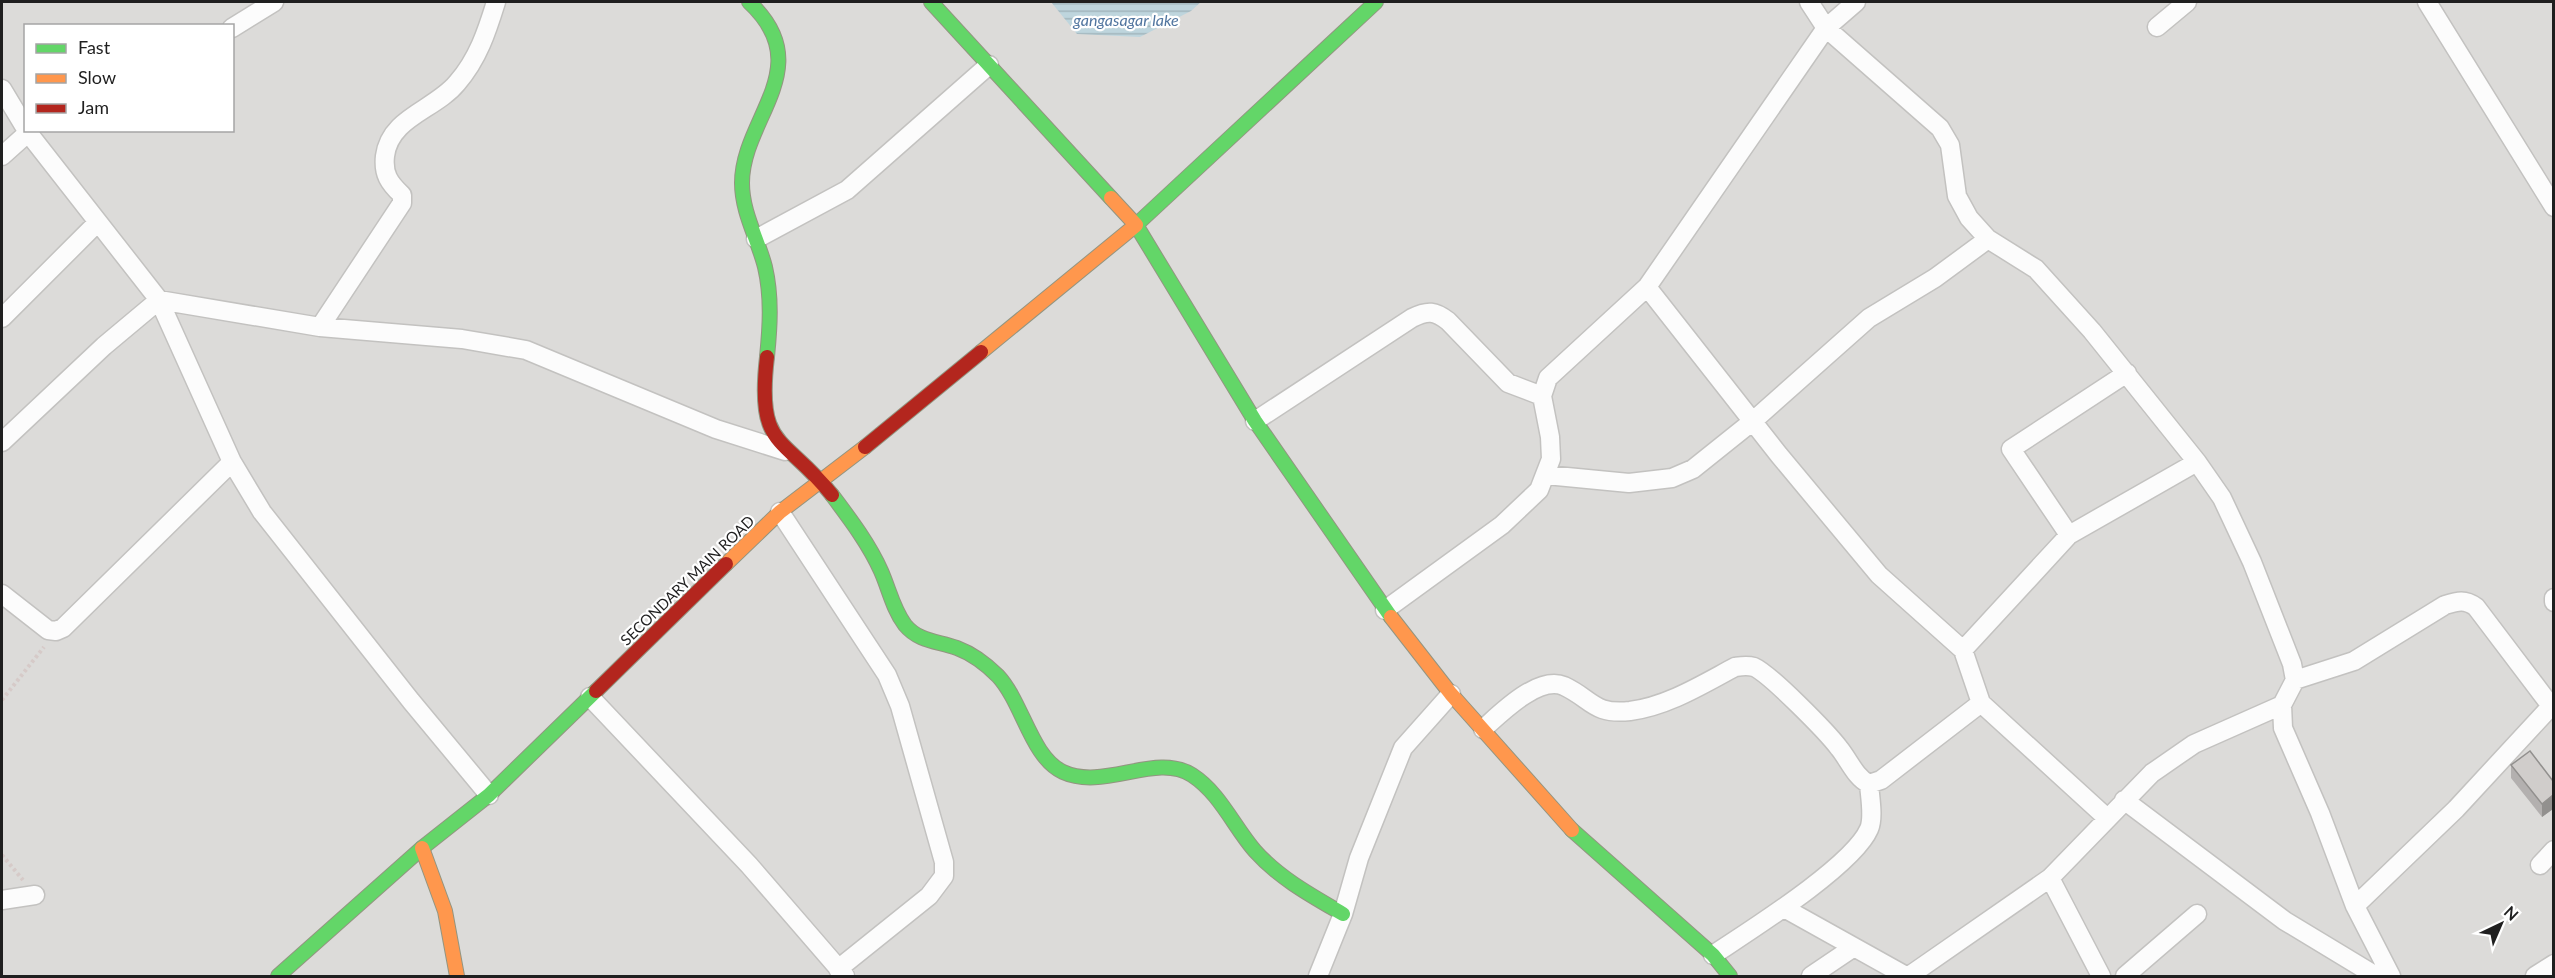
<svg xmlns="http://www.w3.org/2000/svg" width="2555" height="978" font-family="Lato,sans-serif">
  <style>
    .residential { fill: #dcdbd9; fill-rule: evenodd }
    .water { fill: url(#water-rules) }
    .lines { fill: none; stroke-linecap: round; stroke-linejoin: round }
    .street-casing { stroke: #c3c2c0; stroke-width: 21 }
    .fast-casing { stroke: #939581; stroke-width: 16 }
    .slow-casing { stroke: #939581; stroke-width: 16 }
    .jam-casing { stroke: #939581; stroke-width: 16 }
    .path { stroke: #d6cac8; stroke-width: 4; stroke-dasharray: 3 3; stroke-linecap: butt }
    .street { stroke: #fcfcfc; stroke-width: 18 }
    .fast { stroke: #63d668; stroke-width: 14 }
    .slow { stroke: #ff974d; stroke-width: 14 }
    .jam { stroke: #b3261e; stroke-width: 14 }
    .wall { fill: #b3b0af }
    .shaded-wall { fill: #92908e }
    .building { fill: #d0cdcb; stroke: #92908e; stroke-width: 1.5 }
    .labels { text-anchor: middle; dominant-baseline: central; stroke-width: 4.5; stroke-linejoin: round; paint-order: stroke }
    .street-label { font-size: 15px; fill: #1f1f1f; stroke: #fff }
    .water-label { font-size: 16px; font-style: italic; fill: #51759f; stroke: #fff }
  </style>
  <defs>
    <pattern id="water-rules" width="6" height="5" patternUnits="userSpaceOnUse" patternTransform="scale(1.5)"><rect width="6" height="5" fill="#bed5dd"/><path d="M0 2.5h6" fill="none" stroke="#a3b6bd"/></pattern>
  </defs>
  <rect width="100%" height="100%" fill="#edebe8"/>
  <path class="residential" d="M2,2H2553V976H2ZM26,26H232V130H26Z"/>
  <path class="water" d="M1051,2H1201L1191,11L1140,37L1077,34Z"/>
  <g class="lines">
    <g class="street-casing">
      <path id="street" d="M1809,2L1826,28L1940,128L1950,145L1957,196L1969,218L1988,239L2036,269L2092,331L2197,462L2222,498L2252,562L2292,664L2295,680L2282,705L2283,728L2320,813L2355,906L2391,976
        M2427,2L2554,207
        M2157,27L2187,2
        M232,28L274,2
        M2,89L26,129
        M26,130L159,300L232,462L262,512L411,701L489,795
        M2,156L31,130
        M756,239L847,190L989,65
        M1647,287L1779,455L1879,575L1963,650
        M2,318L97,223
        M320,327L402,203V195C389,183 383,174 385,156C390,117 435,110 457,83C478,59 487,31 496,2
        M1255,421L1412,318C1428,310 1435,311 1448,321L1508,383L1542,396
        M2,442L104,346L159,300L320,327L462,339L526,350L716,429L785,451
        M1546,475L1629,483L1672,478L1693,469L1753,421L1869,318L1935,278L1988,239
        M780,512L887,675L900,706L944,862V876L929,896L838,969
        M2069,535L2011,449L2127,373
        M2,594L48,630L56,631L63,628L232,462
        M2554,598V602
        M1385,610L1502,525L1539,490L1551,459L1550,437L1542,396L1548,378L1647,287L1826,28L1856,2
        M2295,680L2354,661L2445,605C2458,601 2465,599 2476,607L2551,706
        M590,697L749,865L845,976
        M1483,729C1500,714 1538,675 1564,686C1592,699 1593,715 1630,711C1668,706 1703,684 1735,667C1742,666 1747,665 1754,667C1770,674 1827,732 1839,748C1849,760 1855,777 1869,784L1881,780L1981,703
        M2124,800L2285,921L2376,976
        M2107,818L1981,703L1963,650L2069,535L2197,462
        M2540,865L2554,850
        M2050,878L2101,976
        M2,900L35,895
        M2355,906L2456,809L2554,703
        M1784,908L1906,976
        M1713,955C1749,931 1853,866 1869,829C1874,818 1870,797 1869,784
        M1318,976L1343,914L1359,858L1403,748L1451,694
        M1811,976L1854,947
        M1909,976L2050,878L2152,773L2194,744L2282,705
        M2125,976L2197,914
        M2535,976L2554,964"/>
    </g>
    <g class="fast-casing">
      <path id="fast" d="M749,2C819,67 742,118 742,183C742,213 758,239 765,267C772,297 770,327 767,357
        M931,2L1111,198
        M1376,2L1136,225L1255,421L1391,617
        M832,495C850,519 869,544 881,571C889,589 893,609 905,625C919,642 938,641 957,648C973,654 986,664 998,676C1023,703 1031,757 1063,772C1104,791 1156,752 1192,775C1220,793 1234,827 1255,851C1279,878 1312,896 1343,914
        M1572,830L1713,955L1730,976
        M278,976L422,848L489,795L596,691"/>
    </g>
    <g class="slow-casing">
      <path id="slow" d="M981,352L1136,225L1111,198
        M726,564L780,512L865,447
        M1391,617L1451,694L1572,830
        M422,848L445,911L457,976"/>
    </g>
    <g class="jam-casing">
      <path id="jam" d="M767,357C756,450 784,435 832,495
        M865,447L981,352
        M596,691L726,564"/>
    </g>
    <path class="path" d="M2,700L44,647
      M2,855L23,880"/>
    <use href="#street" class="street"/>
    <use href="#fast" class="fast"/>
    <use href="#slow" class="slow"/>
    <use href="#jam" class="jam"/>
  </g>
  <path class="wall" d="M2511,765L2553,781V809L2542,817L2511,778Z"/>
  <path class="shaded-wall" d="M2553,795V809L2542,817V804Z"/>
  <path class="building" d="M2530,751L2553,781V795L2542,804L2511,765Z"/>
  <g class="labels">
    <g class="street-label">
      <text transform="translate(687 580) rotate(-44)">SECONDARY MAIN ROAD</text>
    </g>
    <g class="water-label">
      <text x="1126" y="19">gangasagar lake</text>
    </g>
  </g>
  <rect width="2555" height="978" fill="none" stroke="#1f1f1f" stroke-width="6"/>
  <rect x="24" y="24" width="210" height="108" fill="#ffffff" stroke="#a5a5a5" stroke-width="1.5"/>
  <rect x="36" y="44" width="30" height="9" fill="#63d668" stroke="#a5a5a5" stroke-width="1.5"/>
  <text x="78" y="54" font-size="18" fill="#1f1f1f">Fast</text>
  <rect x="36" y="74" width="30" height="9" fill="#ff974d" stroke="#a5a5a5" stroke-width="1.5"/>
  <text x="78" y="84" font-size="18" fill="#1f1f1f">Slow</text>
  <rect x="36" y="104" width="30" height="9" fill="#b3261e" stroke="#a5a5a5" stroke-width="1.5"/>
  <text x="78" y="114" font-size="18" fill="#1f1f1f">Jam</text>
  <g transform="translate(2501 924) rotate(44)" stroke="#ffffff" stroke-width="4.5" paint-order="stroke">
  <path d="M0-4.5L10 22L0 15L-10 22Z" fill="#1f1f1f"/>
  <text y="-9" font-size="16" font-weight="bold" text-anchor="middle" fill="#1f1f1f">N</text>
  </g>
</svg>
